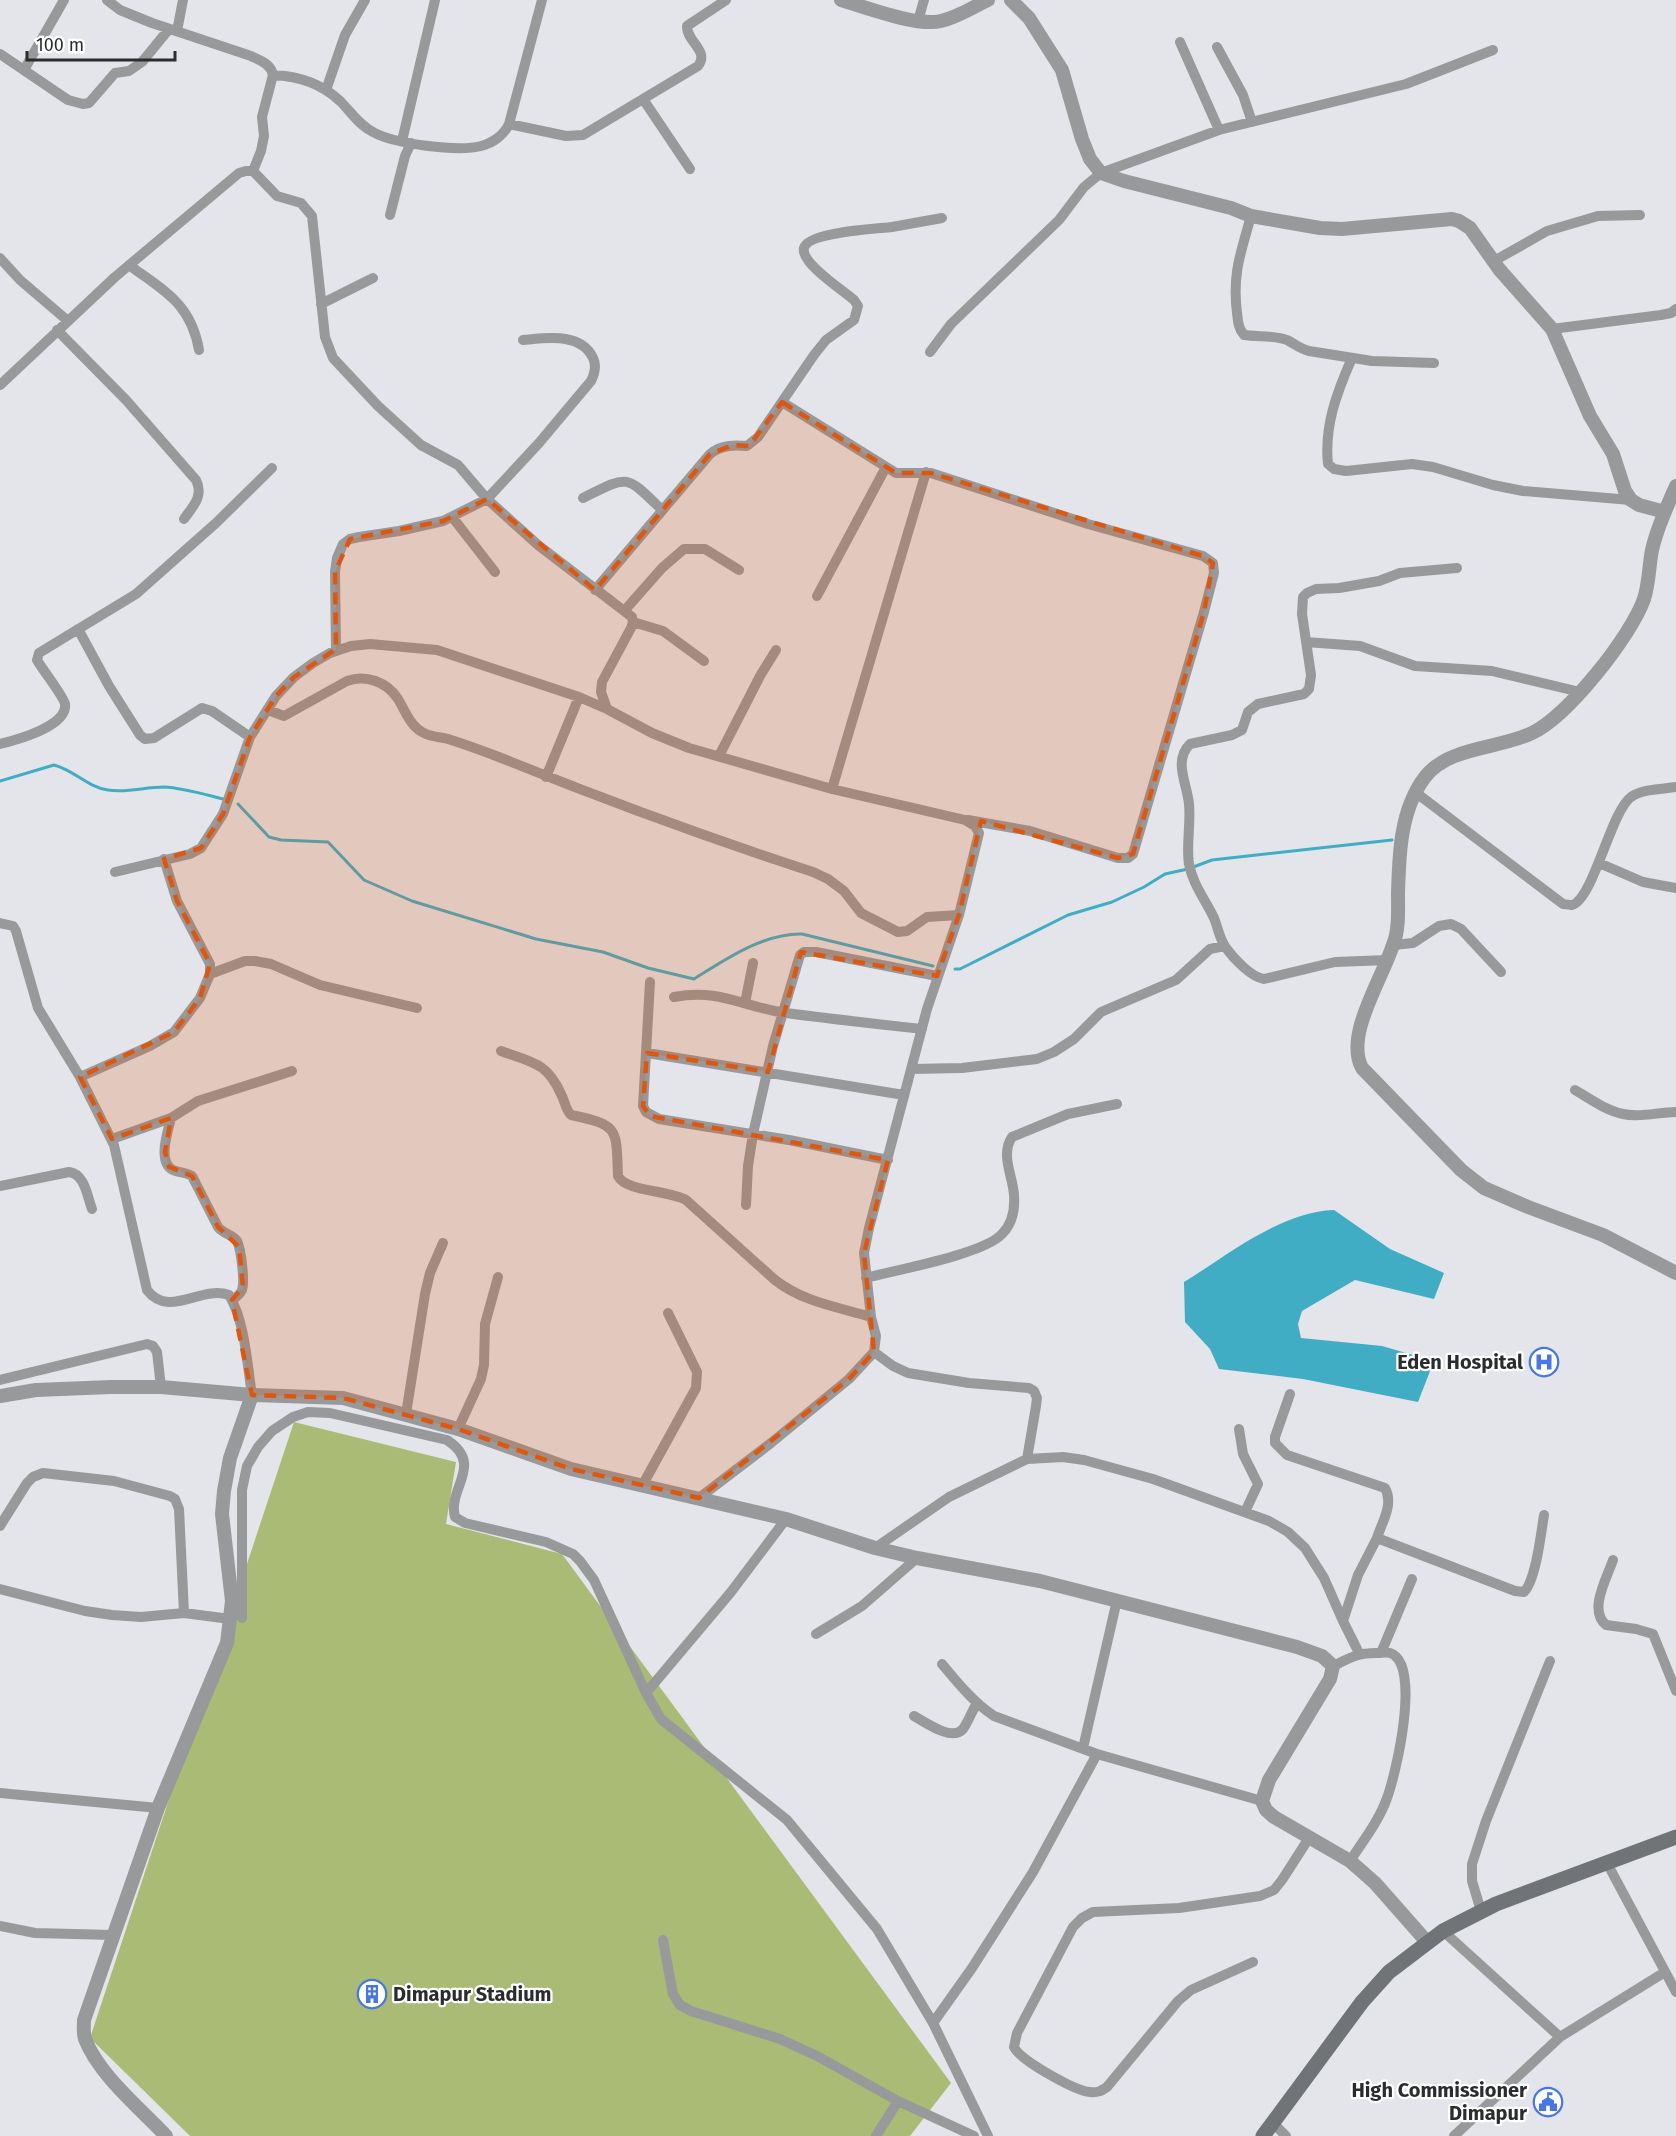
<svg xmlns="http://www.w3.org/2000/svg" width="1676" height="2136" font-family="'Fira Sans',sans-serif">
  <style>
    .green { fill: #aabb76 }
    .water { fill: #40adc4 }
    .lines { fill: none; stroke-linecap: round; stroke-linejoin: round }
    .stream { stroke: #40adc4; stroke-width: 3 }
    .minor { stroke: #97999a; stroke-width: 10 }
    .tertiary { stroke: #97999a; stroke-width: 14 }
    .secondary { stroke: #717477; stroke-width: 15 }
    .marked { fill: #df570e; fill-opacity: 0.2; stroke: #df570e; stroke-width: 4.5; stroke-dasharray: 12 8; stroke-linejoin: round }
    .labels { text-anchor: middle; dominant-baseline: central; stroke-width: 4.5; stroke-linejoin: round; paint-order: stroke }
    .poi-label { font-size: 20px; font-weight: bold; fill: #2b2c2e; stroke: #fff; text-anchor: end }
  </style>
  <rect width="100%" height="100%" fill="#e4e5ea"/>
  <path class="green" d="M294,1422L456,1462L446,1524L562,1554L951,2083L910,2136H190L90,2038Z"/>
  <path class="water" d="M1334,1210L1390,1249L1444,1273L1434,1299L1355,1280L1302,1311L1298,1324L1301,1338L1382,1346L1434,1361L1418,1402L1303,1379L1219,1369L1210,1349L1185,1322L1184,1282C1228,1255 1280,1212 1334,1210Z"/>
  <g class="lines">
    <path class="stream" d="M0,781L54,765C74,770 87,787 108,790C127,793 145,787 164,787C184,788 203,794 223,799
      M238,804L269,837L281,840L328,842L364,880L412,901L536,939L603,952L648,968L694,979C726,959 764,933 802,934L933,966
      M955,969H960L1068,915L1112,902L1144,887L1165,874L1188,869L1212,860L1392,840"/>
    <path class="minor" d="M107,0L120,10L152,23L251,56C261,61 271,64 273,75L262,117L264,136L261,151L253,171
      M918,21L924,0
      M177,31L183,0
      M1180,42L1219,130
      M1217,47L1243,95L1252,122
      M0,54L68,100L83,104L89,103L115,73L129,71L142,62L169,29
      M24,70L64,0
      M273,75C298,76 321,83 340,101C351,112 359,125 373,132C394,144 458,152 481,146C493,143 504,135 509,124L542,0
      M326,90L345,35L365,0
      M643,99L690,169
      M509,124L566,136L583,135L698,66C710,51 686,41 687,26L726,0
      M402,141L435,0
      M390,215L405,156L411,143
      M1251,216C1241,252 1232,274 1237,313C1238,321 1238,328 1244,335C1257,337 1275,335 1287,340C1295,344 1300,349 1309,351L1372,361L1434,363
      M0,258L20,280L68,321
      M1494,261L1547,231L1598,216L1640,215
      M129,265C164,291 191,303 199,350
      M321,304L373,278
      M1552,329L1661,315L1671,313L1676,309
      M57,330L126,400L196,480C204,496 193,506 184,519
      M930,352L951,324L1059,220L1084,187L1101,173L1219,130L1406,84L1493,50
      M1352,358C1337,392 1324,426 1328,464L1334,469L1346,471L1412,464L1433,467L1493,485L1523,491L1631,500
      M0,385L115,277L239,173L246,171H253L277,196L301,203L312,216L325,337L333,358L378,406L421,445L458,465L487,499L538,545L632,617L633,622L631,628L602,682L601,692L607,709L652,733L689,748L832,789L965,820L975,826L979,833L959,915L927,1009L869,1228L864,1253L871,1317L876,1336L874,1352L849,1379L771,1443L699,1498
      M782,402L896,473H931L1088,524L1203,556L1213,563L1214,573L1204,612L1133,854L1128,858H1118L1030,831L968,820
      M583,498C629,475 625,474 662,510
      M453,518L495,572
      M595,590L710,454C721,445 733,445 747,446L758,437L814,355L826,340L854,320L858,306L854,300C844,291 800,263 804,248C808,232 876,229 892,227C909,224 925,221 942,218
      M817,596L886,467
      M625,610L662,568L684,549H705L739,570
      M633,622L663,631L704,661
      M78,629L109,686L140,735L145,739L154,738L202,708L212,711L250,737
      M1306,642L1360,646L1415,666L1492,671L1580,692
      M336,651L335,572L337,558L343,544L350,539L359,537L399,531L443,521L487,499L539,443L591,381C595,373 597,366 593,358C581,332 546,338 523,340
      M268,710L284,716L347,681C366,674 387,682 398,699C406,712 410,727 426,734C433,737 441,737 448,739C467,745 486,752 504,759C605,800 709,838 813,872L828,879L844,891L861,913L898,932L907,931L927,917L959,915
      M0,744C16,740 68,726 65,704C64,697 42,669 37,660L39,653L136,594L216,523L272,468
      M719,756L760,676L776,650
      M546,777L579,697
      M832,789L926,472
      M1415,792L1563,904C1564,904 1570,905 1572,905C1593,900 1611,811 1631,797C1643,789 1662,789 1676,787
      M1599,863L1643,882L1676,888
      M115,872L190,854L201,848L223,814L250,737L276,696L294,677L313,663L330,653L351,646L370,644L437,650L579,697L607,709
      M0,923L13,926L16,931L38,1008L80,1077L114,1145L147,1290C169,1319 201,1285 229,1295C245,1321 247,1364 252,1395
      M1393,945L1413,943L1439,926L1451,924L1461,929L1501,972
      M1388,960L1335,962L1264,979C1251,977 1234,959 1226,948C1220,940 1218,928 1214,918C1205,899 1193,885 1189,864C1186,845 1191,824 1189,804C1187,783 1173,761 1190,744L1232,735L1242,730L1248,712L1258,704L1304,694L1309,689L1311,675L1302,614L1303,597L1307,593L1316,589L1339,588L1379,581L1400,573L1457,568
      M210,974L245,961H255L271,964L320,985L417,1008
      M650,982L643,1106L646,1112L659,1119L789,1140L888,1160
      M674,997C719,988 743,1007 786,1013C831,1019 877,1024 922,1029
      M745,1003L753,963
      M501,1051C531,1062 547,1062 561,1094C565,1101 565,1109 571,1115C620,1125 616,1129 618,1176C626,1192 669,1190 686,1200L775,1280C803,1302 838,1307 871,1317
      M647,1053L904,1095
      M911,1069L962,1068L1037,1059L1054,1052L1074,1039L1101,1012L1176,980L1210,949L1224,946
      M80,1077L150,1046L174,1032L200,998L210,974V964L177,901L164,859
      M1575,1090C1590,1099 1605,1110 1623,1114C1640,1118 1659,1112 1676,1112
      M171,1118L198,1101L292,1071
      M112,1139L171,1118C168,1131 157,1162 173,1170C179,1173 185,1172 192,1176L218,1227C223,1234 232,1234 237,1241C241,1249 245,1281 242,1290C240,1295 236,1297 232,1300
      M0,1186L69,1172C85,1174 87,1196 92,1209
      M746,1205L748,1166L753,1134L773,1046L800,955L804,952H816L937,976
      M866,1278C896,1270 984,1254 1002,1234C1012,1224 1015,1209 1014,1195C1013,1176 1000,1155 1012,1137L1068,1114L1117,1104
      M874,1352L893,1366L908,1373L969,1383L1029,1388L1034,1391L1037,1398L1036,1406L1027,1459
      M0,1380L147,1344L153,1346L157,1352L161,1387
      M1290,1394L1275,1437V1443L1287,1455L1385,1488C1394,1504 1382,1522 1377,1538L1515,1591L1524,1592C1536,1580 1541,1533 1544,1515
      M406,1414L425,1294L430,1273L443,1243
      M458,1429L481,1379L484,1365L485,1324L498,1277
      M1239,1429L1243,1454L1258,1484L1245,1512
      M642,1486L696,1388L697,1372L668,1313
      M0,1526L27,1483L33,1477L43,1473L114,1481L170,1496L175,1499L179,1509L184,1613
      M875,1548L949,1497L1027,1459L1063,1457L1084,1460L1153,1479L1269,1521L1288,1532L1305,1548L1324,1578L1343,1621L1359,1653
      M1613,1560C1607,1578 1588,1610 1606,1625L1636,1629L1653,1634L1676,1691
      M0,1589L85,1611L112,1615L141,1617L184,1613L230,1619
      M242,1618V1490L247,1466L258,1447L272,1431L293,1417L308,1412L330,1413L447,1440C485,1465 447,1488 455,1517L465,1523L546,1542L573,1554L580,1561L594,1580L646,1693L661,1719L787,1820L877,1929L933,2023
      M1343,1621L1358,1575L1377,1538
      M816,1634L862,1606L917,1558
      M1381,1653L1412,1579
      M942,1664C958,1683 973,1702 994,1716L1097,1754
      M1333,1666C1350,1658 1357,1653 1376,1653C1380,1653 1386,1652 1390,1653C1422,1663 1396,1774 1387,1798C1379,1821 1363,1841 1350,1861
      M646,1693L731,1592L786,1519
      M914,1716C925,1722 952,1742 963,1729C968,1722 972,1711 977,1703
      M1083,1748L1117,1600
      M0,1793L158,1808
      M1607,1863L1676,1992
      M1481,1911L1472,1881V1864L1486,1821L1550,1661
      M0,1926L35,1933L113,1935
      M1443,1931L1560,2037L1665,1972
      M663,1940L673,1994L680,2005L691,2011L780,2039L817,2056L898,2101L974,2136
      M1253,1962L1191,1990L1178,2001L1107,2087C1101,2091 1098,2093 1090,2092C1075,2091 1020,2060 1014,2047L1017,2033L1073,1927L1082,1918L1093,1912L1179,1908L1260,1896L1274,1890L1282,1880L1309,1838
      M1273,2123L1286,2136
      M876,2136L898,2101
      M988,2136L933,2023L972,1968L1033,1872L1097,1754L1262,1801
      M1454,2136L1560,2037"/>
    <path class="tertiary" d="M841,0C865,7 917,27 941,21C958,17 973,7 988,0
      M1011,0L1029,18L1062,70L1082,139L1090,159L1101,173L1124,181L1231,208L1251,216L1320,228L1342,229L1452,219L1459,221L1470,228L1499,269L1552,329L1590,416L1613,454L1625,491L1631,500L1639,505L1665,512
      M1676,486C1667,507 1657,527 1652,550C1649,565 1649,584 1644,599C1631,636 1568,716 1532,733C1500,749 1449,746 1425,777C1400,810 1399,855 1398,894C1398,908 1399,922 1396,935C1388,971 1343,1033 1362,1068L1461,1170L1484,1188L1528,1207L1603,1235L1676,1273
      M0,1396L36,1390L111,1387H161L252,1395L343,1398L458,1429L571,1469L786,1519L875,1548L917,1558L1040,1581L1297,1647L1322,1656L1333,1666L1330,1679L1269,1780L1262,1801L1266,1810L1274,1817L1350,1861L1375,1883L1427,1942
      M166,2136C140,2108 99,2075 85,2039C83,2033 84,2026 84,2020L158,1808L227,1643L232,1601L222,1514L224,1491L230,1458L252,1395"/>
    <path class="secondary" d="M1263,2136L1362,2002L1389,1972L1443,1931L1496,1904L1676,1837"/>
  </g>
  <path class="marked" d="M782,402L896,473H931L1203,556L1213,563L1204,612L1133,854L1118,858L981,821L959,915L937,976L801,952L768,1072L647,1053L643,1106L650,1116L888,1160L864,1253L874,1352L849,1379L699,1498L571,1469L458,1429L343,1398L252,1395L232,1300L243,1287L239,1247L218,1227L192,1176L169,1167L165,1152L171,1118L112,1139L80,1077L174,1032L200,998L210,964L177,901L164,859L201,848L223,814L250,737L276,696L294,677L336,649L335,572L350,539L443,521L487,499L595,590L710,454L733,445L749,446Z"/>
  <defs>
    <g id="hospital-ring" transform="scale(1.5)"><circle r="9.5" fill="#fff" stroke="#4676e8" stroke-width="1.5"/><path d="M-5-5h3v3.5h4V-5h3V5h-3V1.5h-4V5h-3Z" fill="#4676e8"/></g>
    <g id="building-ring" transform="scale(1.5)"><circle r="9.5" fill="#fff" stroke="#4676e8" stroke-width="1.5"/><path d="M-4-6H4V6H1V3H-1V6H-4ZM-2.5-4.3h1.7v1.8h-1.7ZM.8-4.3h1.7v1.8H.8ZM-2.5-1h1.7V.8h-1.7ZM.8-1h1.7V.8H.8Z" fill="#4676e8"/></g>
    <g id="civic-ring" transform="scale(1.5)"><circle r="9.5" fill="#fff" stroke="#4676e8" stroke-width="1.5"/><path d="M-.6-6.5H3V-4.5H.6V-3L4-1V1h2V6H-6V1h2V-1L-.6-3ZM-1.2 2.5V6h2.4V2.5Z" fill="#4676e8"/></g>
  </defs>
  <g fill-rule="evenodd">
    <use href="#hospital-ring" x="1544" y="1362"/>
    <use href="#building-ring" x="372" y="1994"/>
    <use href="#civic-ring" x="1548" y="2102"/>
  </g>
  <g class="labels">
    <g class="poi-label">
      <text x="1523" y="1362">Eden Hospital</text>
      <text x="393" y="1994" text-anchor="start">Dimapur Stadium</text>
      <text x="1527" y="2090">High Commissioner<tspan x="1527" dy="23">Dimapur</tspan></text>
    </g>
  </g>
  <path d="M27 51v9h148v-9" fill="none" stroke="#2b2c2e" stroke-width="3"/>
  <text x="36" y="51" font-size="18" fill="#2b2c2e" stroke="#ffffff" stroke-width="4.5" paint-order="stroke">100 m</text>
</svg>
